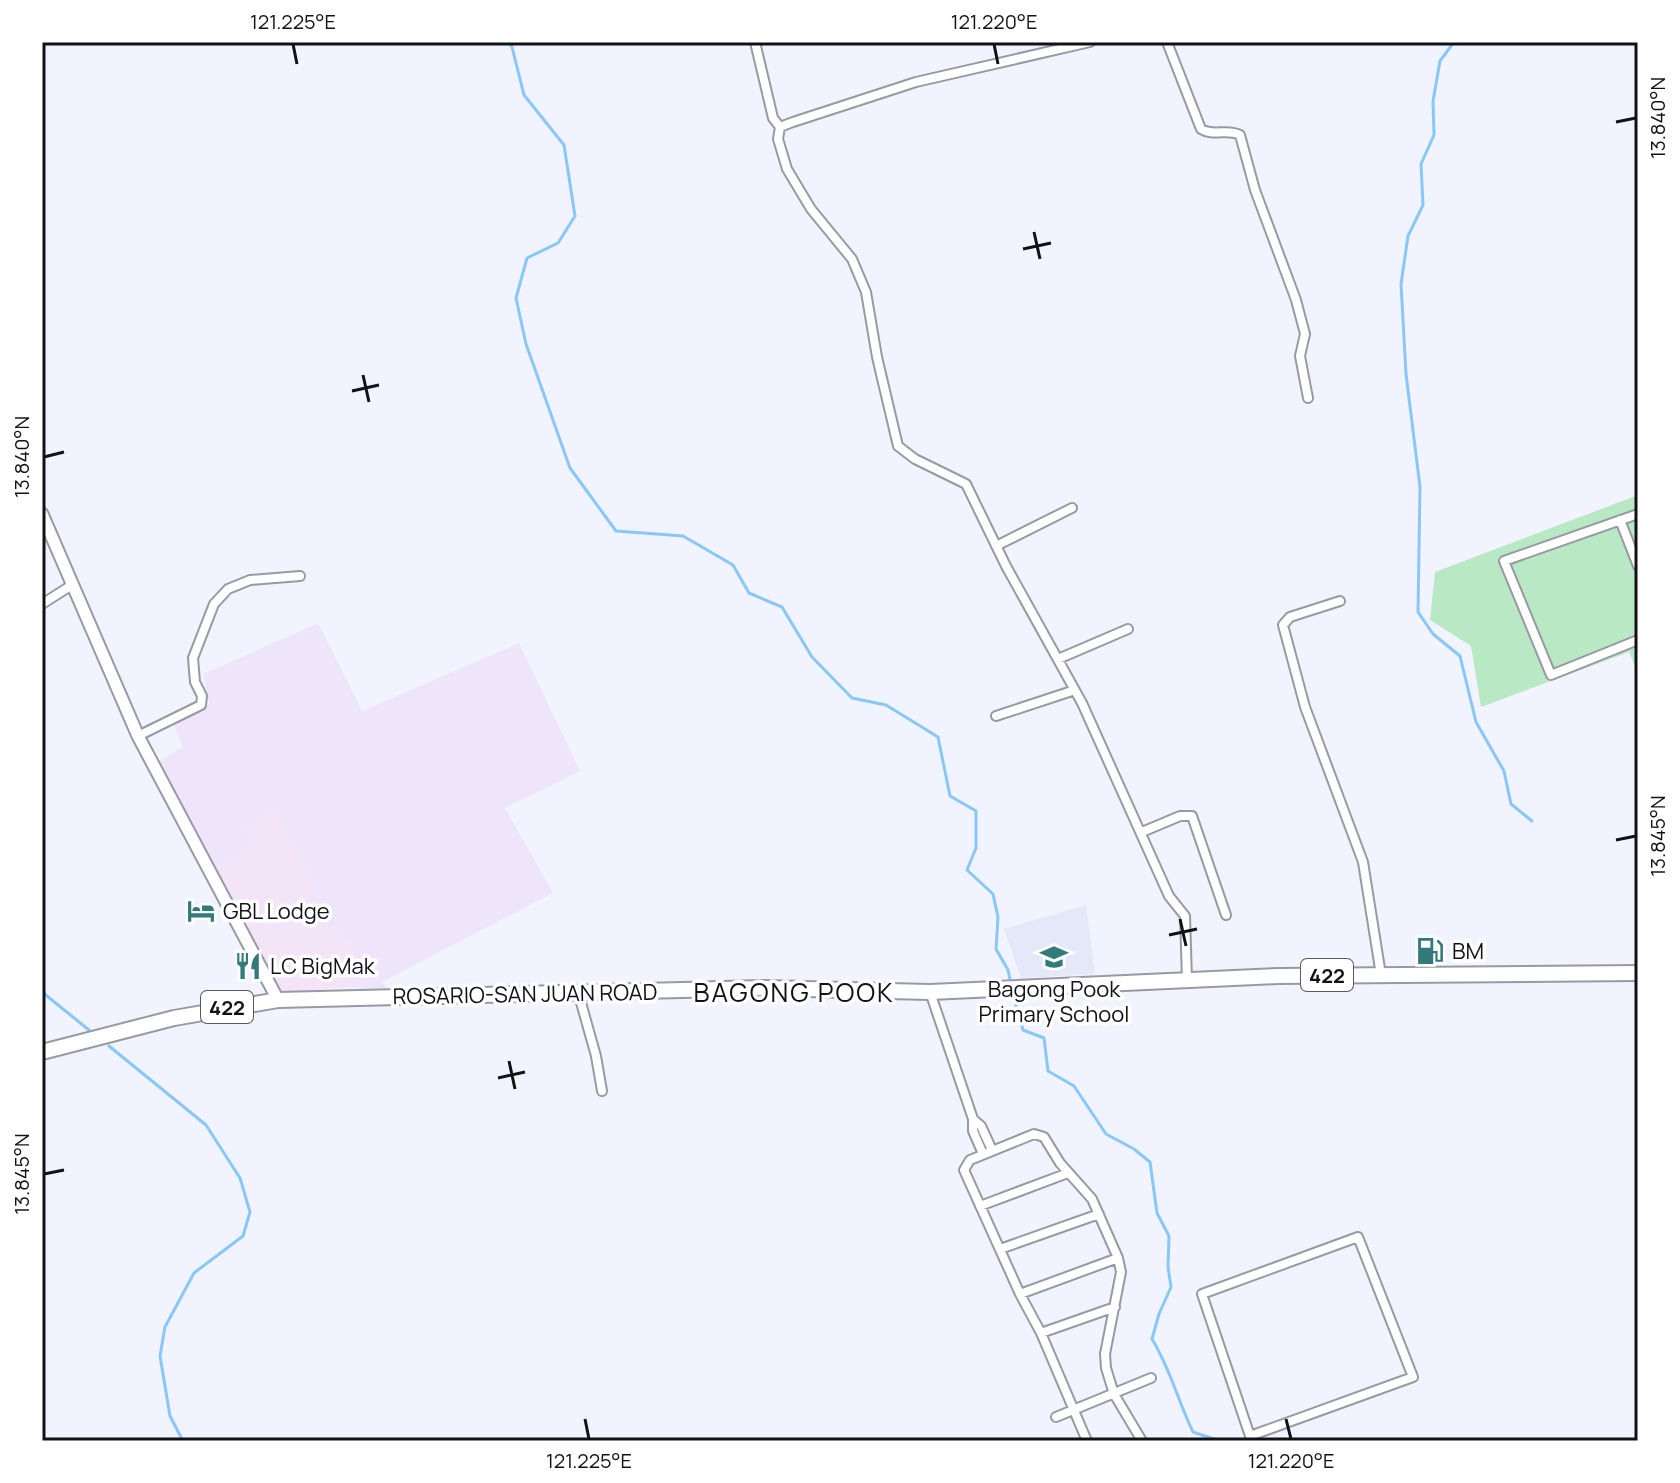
<svg xmlns="http://www.w3.org/2000/svg" width="1680" height="1483" font-family="Manrope,sans-serif">
  <style>
    .commercial { fill: #f3e4f8 }
    .industrial { fill: #efe5fb }
    .built { fill: #e4e8f9 }
    .green { fill: #b9e8c4 }
    .lines { fill: none; stroke-linecap: round; stroke-linejoin: round }
    .stream { stroke: #89c7f6; stroke-width: 3 }
    .minor-casing { stroke: #979aa4; stroke-width: 12 }
    .tertiary-casing { stroke: #979aa4; stroke-width: 15 }
    .primary-casing { stroke: #979aa4; stroke-width: 18 }
    .minor { stroke: #fff; stroke-width: 8 }
    .tertiary { stroke: #fff; stroke-width: 11 }
    .primary { stroke: #fff; stroke-width: 14 }
    .ticks { fill: none; stroke: #121216; stroke-width: 3 }
    .labels { text-anchor: middle; dominant-baseline: central; stroke-width: 7; stroke-linejoin: round; paint-order: stroke }
    .shield { fill: #fff; stroke: #59595c; stroke-width: 2 }
    .shield-label { font-size: 20px; font-weight: bold; fill: #121216 }
    .poi-label { font-size: 22px; fill: #121216; stroke: #fff; text-anchor: start }
    .street-label { font-size: 22px; fill: #121216; stroke: #fff }
    .quarter-label { font-size: 26px; letter-spacing: 2px; fill: #121216; stroke: #fff }
    .neatline { fill: none; stroke: #121216; stroke-width: 3 }
    .ticks-label { font-size: 20px; text-anchor: middle; fill: #121216 }
  </style>
  <rect width="100%" height="100%" fill="#f1f4fe"/>
  <path class="commercial" d="M274,811L316,887L307,908L351,946L360,967L349,971V987L278,993L214,869L258,846L243,829Z"/>
  <path class="industrial" d="M318,623L362,711L519,643L580,771L505,808L553,893L382,982L387,989L349,987V970L360,966L350,945L306,907L316,887L274,812L244,829L258,846L214,869L157,762L183,747L173,723L209,704L203,674Z"/>
  <path class="built" d="M1086,905L1095,974L1021,978L1004,929Z"/>
  <path class="green" d="M1638,495V673L1629,652L1481,707L1471,646L1430,620L1435,572Z"/>
  <g class="lines">
    <path class="stream" d="M508,42L512,47L524,95L564,145L575,216L558,243L527,258L516,298L526,344L570,468L616,531L683,536L733,565L749,593L782,607L812,657L852,698L886,705L938,737L950,796L976,811V848L967,870L993,894L998,917L996,949L1008,970L1011,984
      M1454,42L1440,61L1433,101L1434,135L1421,164L1423,205L1408,236L1401,284L1406,374L1420,487L1418,612L1433,634L1460,656L1476,722L1504,771L1511,804L1532,821
      M1012,991L1023,1030L1044,1038L1048,1071L1074,1086L1106,1134L1134,1149L1150,1162L1157,1213L1169,1236L1168,1267L1171,1287L1159,1314L1152,1339C1170,1368 1178,1401 1193,1432L1220,1441
      M42,992L89,1030
      M109,1046L206,1125L240,1178L250,1212L243,1236L194,1273L165,1327L160,1356L170,1416L183,1441"/>
    <g class="minor-casing">
      <path id="minor" d="M755,42L773,118L780,127
        M1090,42L916,82L793,122L780,127L778,139L787,169L811,209L852,259L866,292L877,357L898,446L915,459L966,484L1006,566L1082,703L1169,896L1185,916L1187,980
        M1167,42L1201,129C1213,137 1227,128 1240,135L1255,190L1296,300L1305,334L1300,356L1308,398
        M1638,514L1504,561L1551,675L1638,640
        M1620,520L1638,566
        M996,546L1072,508
        M1340,601L1290,617L1283,625L1305,707L1363,862L1381,975
        M42,604L72,585
        M1058,659L1128,629
        M996,716L1075,690
        M138,736L201,705L202,696L195,682L193,658L214,604L228,589L250,580L300,576
        M1142,832L1180,816H1192L1226,915
        M578,992L596,1056L602,1091
        M930,992L973,1119V1131L983,1154
        M973,1119L981,1126L992,1150
        M980,1206L1068,1173
        M1358,1237L1413,1377L1250,1436L1202,1294Z
        M1000,1249L1099,1214
        M1020,1294L1118,1258
        M1041,1333L1115,1307
        M1056,1417L1151,1378
        M1087,1441L1041,1333L1020,1294L964,1170L970,1160L1034,1134L1044,1137L1060,1163L1092,1199L1118,1258L1121,1272L1105,1354L1106,1368L1114,1394L1142,1441"/>
    </g>
    <g class="tertiary-casing">
      <path id="tertiary" d="M42,514L138,736L278,1000"/>
    </g>
    <g class="primary-casing">
      <path id="primary" d="M42,1052L174,1018L278,1000L764,988L930,992L1278,976L1638,973"/>
    </g>
    <use href="#minor" class="minor"/>
    <use href="#tertiary" class="tertiary"/>
    <use href="#primary" class="primary"/>
  </g>
  <path class="ticks" d="M293,44L297,64M994,44L998,64M1616,122L1636,118M1034,232L1040,259M1023,249L1051,243M363,375L369,402M352,391L379,385M44,457L64,452M1616,840L1636,836M1180,919L1186,946M1169,935L1197,929M509,1061L515,1089M498,1078L525,1072M44,1174L64,1170M585,1419L589,1439M1286,1419L1291,1439"/>
  <defs>
    <g id="hotel-bare" transform="scale(2.16)"><path d="M-6-4.5h1.5V1H6V5H4.5V3h-9V5H-6ZM-4 0a1.8 1.8 0 1 1 3.6 0ZM.5 0V-2.5h3Q6-2.5 6 0Z" fill="#327b7a" stroke="#fff" stroke-width="2.5" paint-order="stroke"/></g>
    <g id="fuel-bare" transform="scale(2.16)"><path d="M-5.5-6h7V0h2V4h1.3V-2.5L3-4.5l.8-.8L6-3V5H2.5V1h-1V6h-7ZM-4.2-4.7v3.2H.2V-4.7Z" fill="#327b7a" stroke="#fff" stroke-width="2.5" paint-order="stroke"/></g>
    <g id="school-bare" transform="scale(2.16)"><path d="M0-5L7-2L0 1L-7-2ZM-4 1L0 2.5L4 1V4Q0 6-4 4Z" fill="#327b7a" stroke="#fff" stroke-width="2.5" paint-order="stroke"/></g>
    <g id="restaurant-bare" transform="scale(2.16)"><path d="M-5-6h1v4h1v-4h1v4h1v-4h1v5L-1.5 .5V6h-2V.5L-5-1ZM5-6V6H3V1.5H1.5Q1.5-4 5-6Z" fill="#327b7a" stroke="#fff" stroke-width="2.5" paint-order="stroke"/></g>
  </defs>
  <g fill-rule="evenodd">
    <use href="#hotel-bare" x="201" y="911"/>
    <use href="#fuel-bare" x="1430" y="951"/>
    <use href="#school-bare" x="1054" y="957"/>
    <use href="#restaurant-bare" x="248" y="966"/>
  </g>
  <g class="labels">
    <g class="shield">
      <rect x="1301" y="959" width="52" height="32" rx="6"/>
      <rect x="201" y="991" width="52" height="32" rx="6"/>
    </g>
    <g class="shield-label">
      <text x="1327" y="975">422</text>
      <text x="227" y="1007">422</text>
    </g>
    <g class="poi-label">
      <text x="223" y="911">GBL Lodge</text>
      <text x="1452" y="951">BM</text>
      <text x="270" y="966">LC BigMak</text>
      <text x="1054" y="989" text-anchor="middle">Bagong Pook<tspan x="1054" dy="25">Primary School</tspan></text>
    </g>
    <g class="street-label">
      <text transform="translate(525 994) rotate(-1)">ROSARIO-SAN JUAN ROAD</text>
    </g>
    <g class="quarter-label">
      <text x="794" y="992">BAGONG POOK</text>
    </g>
  </g>
  <rect width="1680" height="1483" fill="none" stroke="#ffffff" stroke-width="88"/>
  <rect x="44" y="44" width="1592" height="1395" class="neatline"/>
  <g class="ticks-label">
    <text x="293" y="29">121.225°E</text>
    <text x="994" y="29">121.220°E</text>
    <text transform="translate(1658 118) rotate(-90)" y="7">13.840°N</text>
    <text transform="translate(22 457) rotate(-90)" y="7">13.840°N</text>
    <text transform="translate(1658 836) rotate(-90)" y="7">13.845°N</text>
    <text transform="translate(22 1174) rotate(-90)" y="7">13.845°N</text>
    <text x="589" y="1468">121.225°E</text>
    <text x="1291" y="1468">121.220°E</text>
  </g>
</svg>
